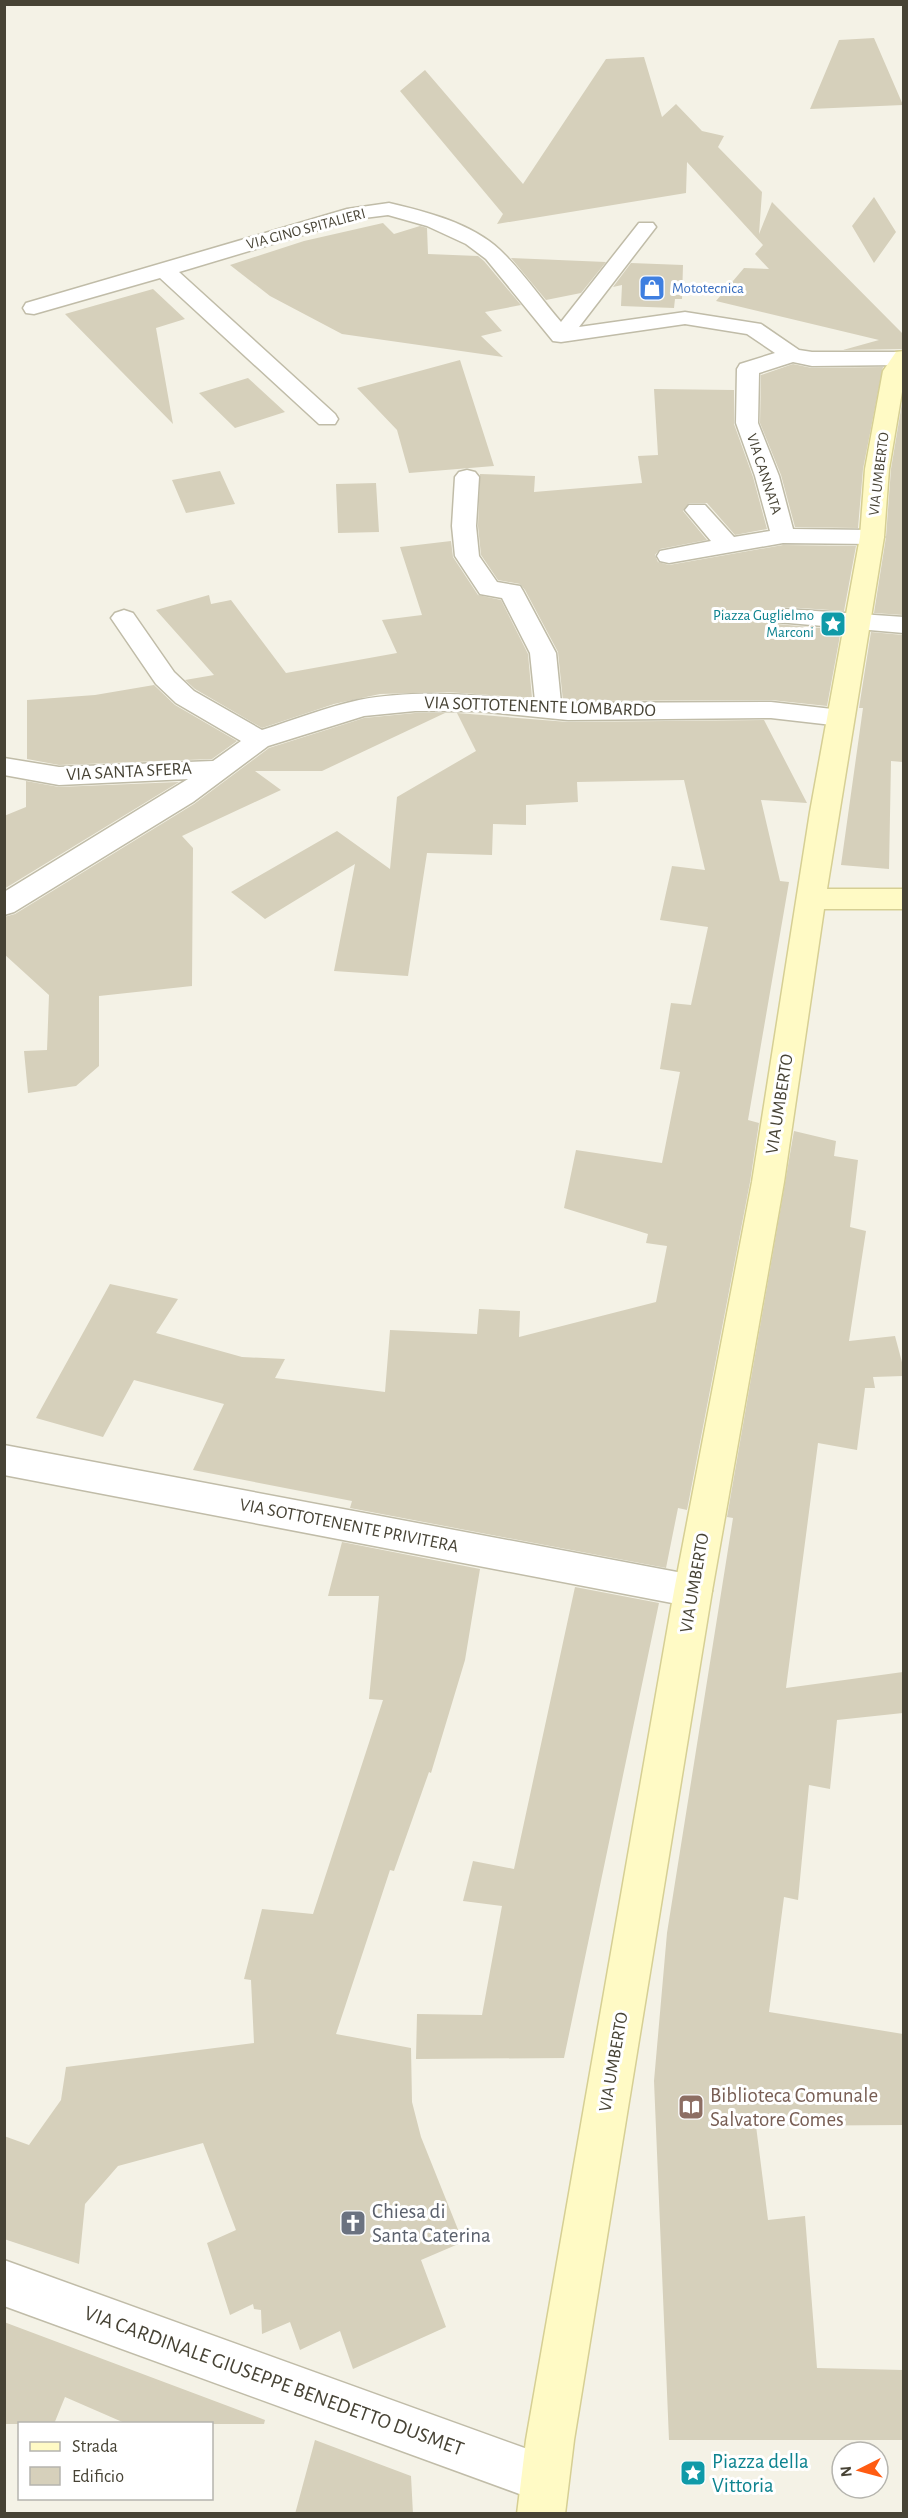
<svg xmlns="http://www.w3.org/2000/svg" width="908" height="2518" font-family="'Alegreya Sans',sans-serif">
  <style>
    .building { fill: #d6d0bb }
    .lines { fill: none; stroke-linecap: round; stroke-linejoin: round }
    .street-casing { stroke: #c0bca8; stroke-width: 3 }
    .secondary-casing { stroke: #d6cf94; stroke-width: 3 }
    .street { fill: #fff; fill-rule: evenodd }
    .secondary { fill: #fffac5; fill-rule: evenodd }
    .labels { text-anchor: middle; dominant-baseline: central; stroke-width: 6; stroke-linejoin: round; paint-order: stroke }
    .far-street-label { font-size: 15px; fill: #474335; stroke: #fff }
    .far-shop-label { font-size: 15px; fill: #366cbe; stroke: #fff; text-anchor: start }
    .far-culture-label { font-size: 15px; fill: #0d838f; stroke: #fff; text-anchor: end }
    .street-label { font-size: 18px; fill: #474335; stroke: #fff }
    .near-education-label { font-size: 21px; fill: #785e54; stroke: #fff; text-anchor: start }
    .near-worship-label { font-size: 21px; fill: #5b616d; stroke: #fff; text-anchor: start }
    .near-street-label { font-size: 21px; fill: #474335; stroke: #fff }
    .near-culture-label { font-size: 21px; fill: #0d838f; stroke: #fff; text-anchor: start }
  </style>
  <rect width="100%" height="100%" fill="#f4f2e6"/>
  <path class="building" d="M874,38L903,105L810,109L839,40Z
    M644,57L662,117L676,104L702,131L724,136L718,147L762,192L759,234L772,202L903,334V349L843,350L879,340L716,301L744,268L769,269L755,254L763,245L687,162L686,193L497,224L503,214L400,91L425,70L523,184L606,59Z
    M874,197L896,232L874,263L852,226Z
    M383,223L394,234L420,226L427,228L428,254L478,256L484,261L521,305L485,312L502,331L481,336L503,357L342,334L270,296L230,265L304,241Z
    M511,258L606,262L581,293L546,300Z
    M631,263L683,265L682,299H675L674,308L621,306L622,285L613,287Z
    M153,289L185,319L156,328L173,424L65,314Z
    M460,360L494,466L409,473L397,430L357,388Z
    M793,364L812,368L883,367L863,469L858,528L795,527L781,475L760,423L761,375Z
    M248,378L285,412L235,428L199,393Z
    M654,389L734,390V424L753,477L767,529L735,535L707,503H689L683,511L707,540L660,549L655,555L658,562L669,565L783,545L856,546L844,611L786,607L776,610L771,617L777,624L841,630L827,706L771,700L563,701L558,652L525,590L520,584L498,580L481,555L478,526L480,474L535,476L534,492L642,483L638,456L658,455Z
    M903,397V615L874,613L886,537L891,469Z
    M220,471L235,504L186,513L172,480Z
    M376,483L379,532L338,533L336,484Z
    M451,541L453,557L478,595L501,600L528,654L532,698L447,692L380,694L334,704L262,728L195,689L185,680L214,675L156,610L209,595L211,604L231,600L286,673L397,653L382,620L422,615L400,547Z
    M871,632L903,635V762L891,761L889,869L841,865L863,708H859Z
    M154,685L175,705L237,741L212,759L59,765L27,759V700L95,695Z
    M415,713H445L322,771H255L281,790L182,836L193,848L192,986L99,996V1066L76,1086L28,1093L24,1051L47,1050L49,995L4,954V917L15,914L194,804L269,748L364,718Z
    M457,713L568,722L764,720L807,803L761,800L780,881L789,882L748,1120L759,1123L750,1182L687,1510L678,1508L666,1568L350,1508L352,1501L193,1470L224,1404L134,1380L103,1437L36,1418L110,1284L178,1299L156,1333L242,1357L285,1359L275,1378L385,1392L390,1330L477,1334L479,1309L520,1311L519,1337L656,1302L667,1246L646,1243L648,1234L564,1208L576,1150L662,1163L680,1072L660,1069L671,1003L691,1005L708,927L660,920L672,866L705,870L684,780L577,782L578,802L526,805V825L493,824L492,855L427,853L408,976L334,971L355,864L265,919L231,892L337,831L390,869L397,797L476,751Z
    M26,781L59,787L179,782L4,889V816L26,807Z
    M794,1131L836,1141L834,1156L858,1160L850,1227L866,1231L849,1341L895,1336L903,1366V1376L873,1377L875,1388H865L857,1450L818,1443L786,1688L903,1672V1713L837,1720L830,1789L809,1785L798,1900L784,1897L769,2012L903,2034V2125L756,2126L768,2220L805,2216L817,2368L903,2370V2440H669L654,2081L667,1933L733,1518L727,1517Z
    M342,1542L480,1569L465,1660L431,1773L429,1772L394,1871L390,1870L336,2034L411,2048L412,2102L421,2137L463,2242L421,2260L446,2327L353,2369L340,2331L300,2350L290,2322L262,2334L261,2310L254,2309L253,2304L230,2315L207,2243L236,2230L203,2143L118,2166L85,2204L79,2264L4,2239V2136L29,2145L61,2100L66,2067L254,2043L251,1980L244,1979L262,1909L313,1914L383,1700L369,1699L379,1596H328Z
    M575,1587L659,1603L564,2058L416,2059L417,2014L482,2015L502,1906L463,1901L473,1861L514,1869Z
    M4,2322L265,2420L264,2424H127L65,2397L54,2424H4Z
    M315,2440L411,2476L413,2514H295Z"/>
  <g class="lines">
    <g class="street-casing">
      <path id="street" d="M389,203C427,212 471,223 500,250C522,271 541,299 561,322L639,223H653L656,227L579,327L685,312L761,324L799,350L812,352H904V364L901,365L812,366L793,362L759,373L758,423L779,476L793,529L872,530L881,532L884,537L881,542L872,544L783,543L669,563L660,561L657,556L660,551L711,541L685,510L689,505H705L734,537L770,531L755,476L736,423L737,369L740,364L775,353L747,334L685,324L561,342L553,341L486,259L466,244L427,226L388,215L356,219L179,272L335,414L338,419L335,424H319L160,278L34,314L26,313L23,308L26,303L347,209Z
        M467,470L475,472L479,477L476,526L479,556L497,582L520,586L523,591L556,653L561,703L771,702L841,710L850,712L854,718L850,724L841,726L771,718L568,720L478,711H415L364,716L268,746L193,802L14,912L4,915V892L188,779L59,785L4,775V758L59,767L213,761L241,741L176,703L156,684L111,618L115,613L124,610L133,613L174,672L194,691L262,730C294,720 326,707 359,700C416,689 478,695 535,701L530,653L502,598L480,594L455,556L452,526L455,477L459,472Z
        M786,609L904,617V633L777,622L773,617L777,612Z
        M4,1445L693,1575L706,1580L712,1591L706,1602L693,1607L4,1475Z
        M4,2260L544,2455L561,2462L568,2479L561,2496L544,2503L4,2306Z"/>
    </g>
    <g class="secondary-casing">
      <path id="secondary" d="M904,351V380L889,469L884,537L827,889H904V909H824L784,1182L712,1591L574,2440L565,2514H517L526,2440L674,1591L752,1182L810,812L860,537L865,469L883,371L896,352Z"/>
    </g>
    <use href="#street" class="street"/>
    <use href="#secondary" class="secondary"/>
  </g>
  <defs>
    <g id="shop-square" transform="scale(1.35)"><rect x="-9" y="-9" width="18" height="18" rx="4" fill="#3f7fe0" stroke="#fff"/><path d="M-5-2.5h2.3a2.7 3.5 0 0 1 5.4 0H5L5.5 6h-11ZM-1.5-2.5h3a1.5 2.3 0 0 0-3 0Z" fill="#fff"/></g>
    <g id="sight-square" transform="scale(1.35)"><rect x="-9" y="-9" width="18" height="18" rx="4" fill="#0f9aa8" stroke="#fff"/><path d="M0-6L1.8-2.2L6-1.7L2.9 1.2L3.7 5.4L0 3.3L-3.7 5.4L-2.9 1.2L-6-1.7L-1.8-2.2Z" fill="#fff"/></g>
    <g id="library-square" transform="scale(1.35)"><rect x="-9" y="-9" width="18" height="18" rx="4" fill="#8d6e63" stroke="#fff"/><path d="M-6-4Q-3-5.5-.7-3.5V5Q-3 3-6 4ZM6-4Q3-5.5 .7-3.5V5Q3 3 6 4Z" fill="#fff"/></g>
    <g id="church-square" transform="scale(1.35)"><rect x="-9" y="-9" width="18" height="18" rx="4" fill="#6b7280" stroke="#fff"/><path d="M-1.2-6h2.4v3.5h3.3v2.4h-3.3V6h-2.4V-.1h-3.3v-2.4h3.3Z" fill="#fff"/></g>
  </defs>
  <g fill-rule="evenodd">
    <use href="#shop-square" x="652" y="288"/>
    <use href="#sight-square" x="833" y="624"/>
    <use href="#library-square" x="691" y="2107"/>
    <use href="#church-square" x="353" y="2223"/>
    <use href="#sight-square" x="693" y="2473"/>
  </g>
  <g class="labels">
    <g class="far-street-label">
      <text transform="translate(306 229) rotate(-15)">VIA GINO SPITALIERI</text>
      <text transform="translate(764 474) rotate(72)">VIA CANNATA</text>
      <text transform="translate(879 474) rotate(-83)">VIA UMBERTO</text>
    </g>
    <g class="far-shop-label">
      <text x="672" y="288">Mototecnica</text>
    </g>
    <g class="far-culture-label">
      <text x="814" y="615">Piazza Guglielmo<tspan x="814" dy="17">Marconi</tspan></text>
    </g>
    <g class="street-label">
      <text transform="translate(540 707) rotate(2)">VIA SOTTOTENENTE LOMBARDO</text>
      <text transform="translate(129 772) rotate(-3)">VIA SANTA SFERA</text>
      <text transform="translate(780 1104) rotate(-81)">VIA UMBERTO</text>
      <text transform="translate(349 1526) rotate(11)">VIA SOTTOTENENTE PRIVITERA</text>
      <text transform="translate(695 1583) rotate(-80)">VIA UMBERTO</text>
      <text transform="translate(614 2062) rotate(-80)">VIA UMBERTO</text>
    </g>
    <g class="near-education-label">
      <text x="710" y="2095">Biblioteca Comunale<tspan x="710" dy="24">Salvatore Comes</tspan></text>
    </g>
    <g class="near-worship-label">
      <text x="372" y="2211">Chiesa di<tspan x="372" dy="24">Santa Caterina</tspan></text>
    </g>
    <g class="near-street-label">
      <text transform="translate(274 2381) rotate(20)">VIA CARDINALE GIUSEPPE BENEDETTO DUSMET</text>
    </g>
    <g class="near-culture-label">
      <text x="712" y="2461">Piazza della<tspan x="712" dy="24">Vittoria</tspan></text>
    </g>
  </g>
  <rect width="908" height="2518" fill="none" stroke="#474335" stroke-width="12"/>
  <rect x="18" y="2422" width="195" height="78" fill="#ffffff" stroke="#b5b4ae" stroke-width="1.5"/>
  <rect x="30" y="2442" width="30" height="9" fill="#fffac5" stroke="#b5b4ae" stroke-width="1.5"/>
  <text x="72" y="2452" font-size="18" fill="#474335">Strada</text>
  <rect x="30" y="2467" width="30" height="18" fill="#d6d0bb" stroke="#b5b4ae" stroke-width="1.5"/>
  <text x="72" y="2482" font-size="18" fill="#474335">Edificio</text>
  <g transform="translate(860 2470) rotate(264)"><circle r="28" fill="#ffffff" stroke="#b5b4ae" stroke-width="1.5"/>
  <path d="M0-4.5L10 22L0 15L-10 22Z" fill="#ff5c12"/>
  <text y="-9" font-size="16" font-weight="bold" text-anchor="middle" fill="#474335">N</text>
  </g>
</svg>
